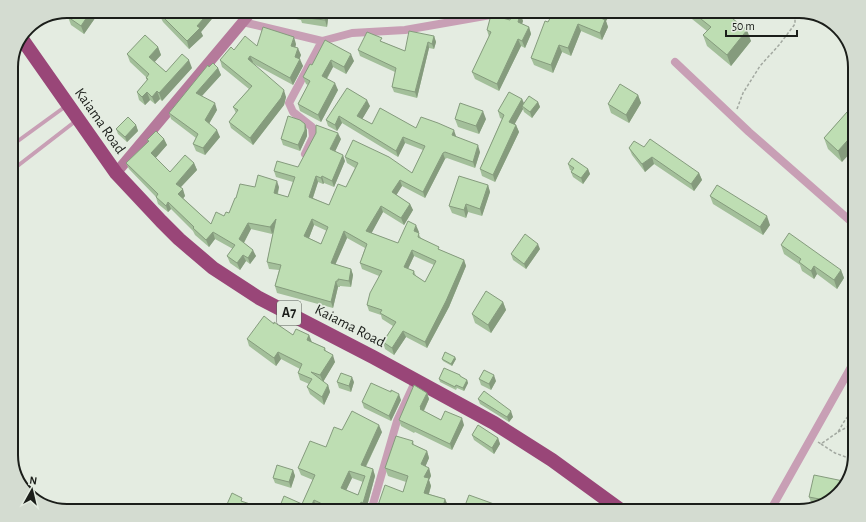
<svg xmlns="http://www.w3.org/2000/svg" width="866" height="522" font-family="'Alegreya Sans',sans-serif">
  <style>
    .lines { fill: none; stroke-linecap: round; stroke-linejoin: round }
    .path { stroke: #a2a8a0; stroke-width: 1.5; stroke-dasharray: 3 2; stroke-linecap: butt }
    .lane { stroke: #c89fb5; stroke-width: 4 }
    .street { stroke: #c89fb5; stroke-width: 8 }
    .secondary { stroke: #b57a9b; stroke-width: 11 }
    .highway { stroke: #994678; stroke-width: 14 }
    .wall { fill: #a3bf9a; fill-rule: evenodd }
    .shaded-wall { fill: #859b7d }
    .building { fill: #bedeb3; stroke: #859b7d; fill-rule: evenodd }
    .labels { text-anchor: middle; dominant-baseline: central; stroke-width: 3.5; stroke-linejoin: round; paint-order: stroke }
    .shield { fill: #e4ece1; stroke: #575c56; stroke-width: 1 }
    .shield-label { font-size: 14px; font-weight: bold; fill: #1b1e1a }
    .street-label { font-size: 15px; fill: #1b1e1a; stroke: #e4ece1 }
    .rim { fill: none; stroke: #1b1e1a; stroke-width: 2 }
  </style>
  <rect width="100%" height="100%" fill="#e4ece1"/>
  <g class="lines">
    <path class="path" d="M737,109L743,93L760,66L779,45L795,24V18L800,11
      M838,432L855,423
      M818,442L821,444L838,432L845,420L855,408
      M821,444L835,453L854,460"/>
    <path class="lane" d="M11,146L66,106
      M11,171L77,120"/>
    <path class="street" d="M243,22L322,41
      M675,62L749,132L855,225
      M305,154L313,137L312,127L293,112L289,103L322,41L352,33L405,30L502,13H536L545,15L548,11
      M371,511L397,421L416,380
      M770,511L855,360"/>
    <path class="secondary" d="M116,173L252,11"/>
    <path class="highway" d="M22,39L116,173L161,221L179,239L213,268L259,298L373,357L494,423L552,460L622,511"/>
  </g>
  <path class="wall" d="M72,11H100L84,34L71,25L68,17Z
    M155,11H215L216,14L201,32L203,36L189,49L163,22L160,16Z
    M265,11H329L327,27L302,23L301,20L266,13Z
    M553,11H612L606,21L608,27L602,40L581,31L571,56L562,52L553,73L534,65L531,58L553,12Z
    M682,11H723L751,41L731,66L707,46L703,35L707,31Z
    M520,14L523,21L522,24L529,27L531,34L525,48L521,46L499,91L475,79L472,72L489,37L487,30L510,20Z
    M434,36L436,42L434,49L429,48L417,98L394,92L392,87L395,72L360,56L358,50L383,42L405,51Z
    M325,40L354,61L346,74L333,67L327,79L338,90L321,122L300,111L298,104L308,85L306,84L303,77L312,65Z
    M296,44L295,47L301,55L299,59L303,66L293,85L252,63L286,97L284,105L253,145L231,128L229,122L236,113L233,107L249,89L222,67L220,60L234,50Z
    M158,47L161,55L154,62L166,72L192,68L162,101L160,99L155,104L150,100L145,105L139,100L137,92L147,81L146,78V77L130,62L127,54Z
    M218,68L221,75L202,96L217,110L209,124L220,137L205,155L196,151L193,144L196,138L171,119L169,113Z
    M638,95L641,103L629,123L611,113L608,104Z
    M522,99L524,103L538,102L540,107L532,118L524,112L523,109L514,124L516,125L519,132L495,182L482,176L480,169L502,119L500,118L498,111Z
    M855,103L842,162L828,149L824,138Z
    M370,106L362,119L372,124L416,128L456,136V137L480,152L475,168L447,158L445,159L425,198L402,186L396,195L410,204L413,210L404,225L383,212L371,233L398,243L419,232L418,233L421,238L440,250L464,260L466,266L449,307L427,348L406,337L394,355L385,349L383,342L393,326L382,319L381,315L369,311L367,305L379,276L362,269L360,263L365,248L347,238L335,264L351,269L353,275L351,287L340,286V287H338L333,308L277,293L275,286L279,270L269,269L267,262L273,232L272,234L251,229L244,243L256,256L250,264L246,261L240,270L230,263L227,256L233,249L215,239L209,247L195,235L193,231L171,209L168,212L158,204L156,197L129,169L126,163L148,142L147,140L164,139L167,145L155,158L170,172L194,163L197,170L181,187L185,196L183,198L211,224L229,213L236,198L255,187H279L278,194L288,197L293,182L276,177L274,171L298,167L341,139L335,151L345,161L334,187L324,183L323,184L318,182L313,198L329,205L346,187L355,168L347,163L345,157L412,173L423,150L405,143L398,157L342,123L337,131L328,126L326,120ZM314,225L327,231L321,244L309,238ZM414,256L434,265L425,282L416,276L414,271L408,269Z
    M455,119H486L479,134L458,127Z
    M136,125L138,131L127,142L118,134L116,129Z
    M307,130V136L300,151L283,145L281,139Z
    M644,147L699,173L702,180L694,191L654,164L645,172L632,155L629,148Z
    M568,164L588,169L590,174L583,184L573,177L571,172L572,171L570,170Z
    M488,185L490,192L482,216L468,212L466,218L452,213L449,206Z
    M710,196L770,225L763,235L713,204Z
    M781,245L841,270L844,278L837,289L817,274L814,279L802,271L800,265L784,254Z
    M540,249L526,269L513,260L511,254Z
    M503,302L506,310L491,333L475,323L472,314Z
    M274,324L293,335H309L312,342L325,348L326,351L335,362L323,382L328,385L330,392L324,405L310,394L307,387L309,384L300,380L298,373L300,369L281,359L276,366L249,346L247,339Z
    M442,359H456L452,366L443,361Z
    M461,377L467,380L468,383L464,391L457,388L456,390L440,382L439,379Z
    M479,379L496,381L491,390L481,385Z
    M337,382H354L351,392L339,388Z
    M11,384L18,395L14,447H11Z
    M391,392L401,400L391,421L364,408L362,402Z
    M427,393L429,399L424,411L441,420L464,425L452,450L415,432L414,433L401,426L399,420Z
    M478,399L513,417L509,422L480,404Z
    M342,430L382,432L366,467L373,469L375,476L366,510L364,509L363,511H324L316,507L315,511H278L302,504L313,480L301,475L298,468L326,447ZM352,478L363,482L358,495L346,490Z
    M472,435L498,438L500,444L494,454L474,440Z
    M413,441L414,445L427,451L429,458L425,467L429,468L431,476L429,480L431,486L429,494L445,499L448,506L447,511H376L403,492L406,482L388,476L385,468Z
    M293,470L295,476L291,488L275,483L273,478Z
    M847,483L827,504L813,507L809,497Z"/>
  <path class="shaded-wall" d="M91,11H100L84,34L81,26Z
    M210,11H215L216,14L201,32L203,36L189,49L187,41L197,26Z
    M326,11H329L327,27L325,20Z
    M605,11H612L606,21L608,27L602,40L600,33L601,18Z
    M520,14L523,21L520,29L518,22Z
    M578,24L581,31L571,56L568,48Z
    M529,27L531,34L525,48L522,41Z
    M747,30L751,41L731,66L727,55Z
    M434,36L436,42L434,49L432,44Z
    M294,37L296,44L294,53L291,46Z
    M518,39L521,46L499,91L497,84Z
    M428,42L429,48L417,98L415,92Z
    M559,45L562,52L553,73L551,65Z
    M158,47L161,55L152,65L149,57Z
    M298,48L301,55L298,63L295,57Z
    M351,54L354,61L346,74L344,67Z
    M250,56L253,62L250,66L248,59Z
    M300,59L303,66L293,85L290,78Z
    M189,60L192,68L162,101L159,93Z
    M331,60L333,67L324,83L322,76Z
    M218,68L221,75L199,99L196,93Z
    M335,83L338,90L321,122L318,115Z
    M284,90L286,97L284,105L253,145L250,138Z
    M157,91L160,99L155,104L152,97Z
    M147,92L150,100L145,105L142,97Z
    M638,95L641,103L629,123L626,115Z
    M522,99L525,106H522L523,109L512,129L509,122Z
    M367,100L370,106L360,123L357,116Z
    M538,102L540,107L532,118L530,112Z
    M215,103L217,110L207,127L205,120Z
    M483,111L486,119L479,134L476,126Z
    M339,116L342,123L337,131L335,125Z
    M305,124L307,130V136L300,151L298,145Z
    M136,125L138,131L127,142L125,137Z
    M516,125L519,132L495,182L493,175Z
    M217,130L220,137L205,155L203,148Z
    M454,130L456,136L454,142L452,135Z
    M855,132V148L842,162L838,151Z
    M338,133L341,139L333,156L330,149Z
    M403,137L405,143L398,157L396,151Z
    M164,139L167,145L154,160L151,153Z
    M478,145L480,152L475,168L473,162Z
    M443,153L445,159L425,198L423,192Z
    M343,155L345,161L334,187L332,181Z
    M652,157L654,164L645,172L642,164Z
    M194,163L197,170L178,190L176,184Z
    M588,169L590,174L583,184L581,178Z
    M699,173L702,180L694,191L691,184Z
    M316,176L318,182L311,203L309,197Z
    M322,176L324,183L323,184L321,178Z
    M400,180L402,186L394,199L392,192Z
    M277,181L279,187L276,199L274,193Z
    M488,185L490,192L482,216L480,209Z
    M183,189L185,196L181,201L178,194Z
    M168,202L171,209L168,212L166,206Z
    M410,204L413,210L404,225L401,218Z
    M466,204L468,212L466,218L464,210Z
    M381,206L383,212L369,238L366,231Z
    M767,216L770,225L763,235L760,227Z
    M276,219L278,225L272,234L270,227Z
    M312,219L314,225L307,243L304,236Z
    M248,223L251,229L242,246L239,239Z
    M416,225L419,232L416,237L414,231Z
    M344,231L347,238L333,270L331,263Z
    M213,232L215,239L209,247L206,240Z
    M538,244L540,249L526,269L524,264Z
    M253,250L256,256L250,264L248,258Z
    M412,250L414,256L406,273L404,267Z
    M243,255L246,261L240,270L237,263Z
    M464,260L466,266L449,307L427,348L425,342Z
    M814,266L817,274L814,279L811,271Z
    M351,269L353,275L351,287L349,281Z
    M841,270L844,278L837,289L834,280Z
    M336,281L338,287L333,308L331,302Z
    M503,302L506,310L491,333L488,325Z
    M403,331L406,337L394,355L392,348Z
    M309,335L312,343L307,340Z
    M278,352L281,359L276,366L274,358Z
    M333,355L335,362L323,382L320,375Z
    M455,357L456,359L452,366L451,364Z
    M494,375L496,381L491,390L489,384Z
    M352,377L354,382L351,392L349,386Z
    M467,380L468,383L464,391L463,388Z
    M14,385L18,395L14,447L11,439V424Z
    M328,385L330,392L324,405L322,397Z
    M427,393L429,399L423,412V416L420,407Z
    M399,394L401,400L391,421L389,416Z
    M511,411L513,417L509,422L507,417Z
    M462,418L464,425L452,450L450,444Z
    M379,425L382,432L363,472L361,465Z
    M498,438L500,444L494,454L492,448Z
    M427,451L429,458L423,472L421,464Z
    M429,468L431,476L429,480L431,486L427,500L424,493V477Z
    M373,469L375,476L366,510L363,503Z
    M293,470L295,476L291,488L289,482Z
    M349,471L352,478L344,495L341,488Z
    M445,499L448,506L447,511H442Z
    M314,500L316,507L315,511H309Z
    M361,502L364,509L363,511H358Z
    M494,504L497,511H491Z"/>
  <path class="building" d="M72,11H91L81,26L68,17Z
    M161,11H210L197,26L200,28L187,41L160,14L162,12Z
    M284,11H326L325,20L299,17L300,14Z
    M554,11H605L601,18L605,20L600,33L578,24L568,48L559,45L551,65L531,58L545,21L548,22Z
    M691,11H723L747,30L727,55L703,35L711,27Z
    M513,12L520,14L518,22L529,27L522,41L518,39L497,84L472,72L491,32L487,30L491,15L510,20Z
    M263,27L294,37L291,46L298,48L295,57L300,59L290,78L250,56L248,59L284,90L281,98L250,138L229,122L238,110L233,107L252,86L220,60L231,47L234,50L245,36L257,46Z
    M409,31L434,36L432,44L428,42L415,92L392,87L396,68L358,50L367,32L382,38L380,41L405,51Z
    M145,35L158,47L149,57L166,72L182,54L189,60L159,93L157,91L152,97L147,92L142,97L137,92L148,79L146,78L149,74L127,54Z
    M325,40L351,54L344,67L331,60L322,76L335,83L318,115L298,104L310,81L303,77L310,64L312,65Z
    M213,63L218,68L196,93L215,103L205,120L217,130L203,148L193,144L198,134L169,113L208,65L209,67Z
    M620,84L638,95L626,115L608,104Z
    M347,88L367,100L357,116L372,124L380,108L416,128L421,117L438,123L454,130L452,135L478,145L473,162L445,152L443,153L423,192L400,180L392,192L410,204L401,218L381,206L366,231L398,243L408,221L416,225L414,231L419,233L418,237L439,247L438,249L464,260L446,301L425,342L403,331L392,348L383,342L396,322L380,313L382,310L367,305L370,293L382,271L360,263L367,244L344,231L331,263L351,269L349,281L338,279V281H336L331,302L275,286L281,265L267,262L276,219L270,227L248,223L239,239L253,250L248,258L243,255L237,263L227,256L235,245L213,232L206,240L193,228L194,227L168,202L166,206L156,197L158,194L126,163L149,141L147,140L156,131L164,139L151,153L170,172L185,155L194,163L176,184L183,189L178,194L211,224L216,212L224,216L226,212L229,213L235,198H236L240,184L255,187L258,175L277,181L274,193L288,197L295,177L274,171L277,161L298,167L316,133V125L338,133L330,149L343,155L332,181L322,176L321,178L316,176L309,197L329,205L338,184L346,187L358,163L345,157L353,140L389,157L412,173L425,146L403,137L396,151L339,116L335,125L326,120ZM312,219L328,227L321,244L304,236ZM412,250L436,261L425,282L413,274L414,271L404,267Z
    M509,92L522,99L509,122L516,125L493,175L480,169L504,115L498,111Z
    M529,96L538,102L530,112L522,106Z
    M460,103L483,111L476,126L455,119Z
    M855,103V132L838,151L824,138Z
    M288,116L300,120L305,124V130L298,145L281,139Z
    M128,117L136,125L125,137L116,129Z
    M650,139L699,173L691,184L652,157L642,164L629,148L634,141L644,147Z
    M572,158L588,169L581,178L571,172L574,168L568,164Z
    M459,176L488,185L480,209L466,204L464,210L449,206Z
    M717,185L767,216L760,227L710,196Z
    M789,233L841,270L834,280L814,266L811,271L799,262L801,259L781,245Z
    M525,234L538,244L524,264L511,254Z
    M486,291L503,302L488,325L472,314Z
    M264,316L274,324V322L293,335L296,329L309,335L307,340L325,348L324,350L333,355L320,375L311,372L328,385L322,397L307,387L312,379L298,373L302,364L278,352L274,358L247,339Z
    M445,352L455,357L451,364L442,359Z
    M444,368L460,375V376L467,380L463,388L456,385L455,387L439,379Z
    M484,370L494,375L489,384L479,379Z
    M341,373L352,377L349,386L337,382Z
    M371,383L391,392V390L399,394L389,416L362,402Z
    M11,384L14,385L11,424Z
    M414,385L427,393L420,407L421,408L420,409L441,420L445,411L462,418L450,444L412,426L399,420Z
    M484,391L511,411L507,417L478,399Z
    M352,411L379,425L361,465L373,469L363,503L361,502L358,511H337L314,500L309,511H278L284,496L302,504L315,475L298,468L310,441L326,447L334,427L342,430ZM349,471L365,476L358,495L341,488Z
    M478,425L498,438L492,448L472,435Z
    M396,436L413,441L412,444L427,451L421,464L429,468L424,477L429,478L424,493L445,499L442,511H376L385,485L403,492L408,476L385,468Z
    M277,465L293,470L289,482L273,478Z
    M814,475L848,482L847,483L830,501L809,497Z
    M232,493L242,498L241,501L271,511H224Z
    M469,495L494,504L491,511H463Z
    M216,507L223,511H213Z"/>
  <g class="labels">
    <rect class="shield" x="277" y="301" width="24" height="24" rx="3"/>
    <g class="shield-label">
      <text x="289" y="313">A7</text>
    </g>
    <g class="street-label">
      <text transform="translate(100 121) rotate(55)">Kaiama Road</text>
      <text transform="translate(350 326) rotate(27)">Kaiama Road</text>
    </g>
  </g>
  <path d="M0 0H866V522H0ZM67 18H799A49 49 0 0 1 848 67V455A49 49 0 0 1 799 504H67A49 49 0 0 1 18 455V67A49 49 0 0 1 67 18Z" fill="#d4dcd1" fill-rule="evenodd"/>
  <path class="rim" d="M67 18H799A49 49 0 0 1 848 67V455A49 49 0 0 1 799 504H67A49 49 0 0 1 18 455V67A49 49 0 0 1 67 18Z"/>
  <g transform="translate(32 490) rotate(8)" stroke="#e4ece1" stroke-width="3" paint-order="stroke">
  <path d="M0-3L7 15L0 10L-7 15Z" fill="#1b1e1a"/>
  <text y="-6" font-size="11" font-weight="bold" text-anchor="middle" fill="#1b1e1a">N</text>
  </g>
  <path d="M726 30v6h71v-6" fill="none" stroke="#1b1e1a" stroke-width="2"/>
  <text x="732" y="30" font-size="12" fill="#1b1e1a" stroke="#e4ece1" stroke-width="3" paint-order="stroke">50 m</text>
</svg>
